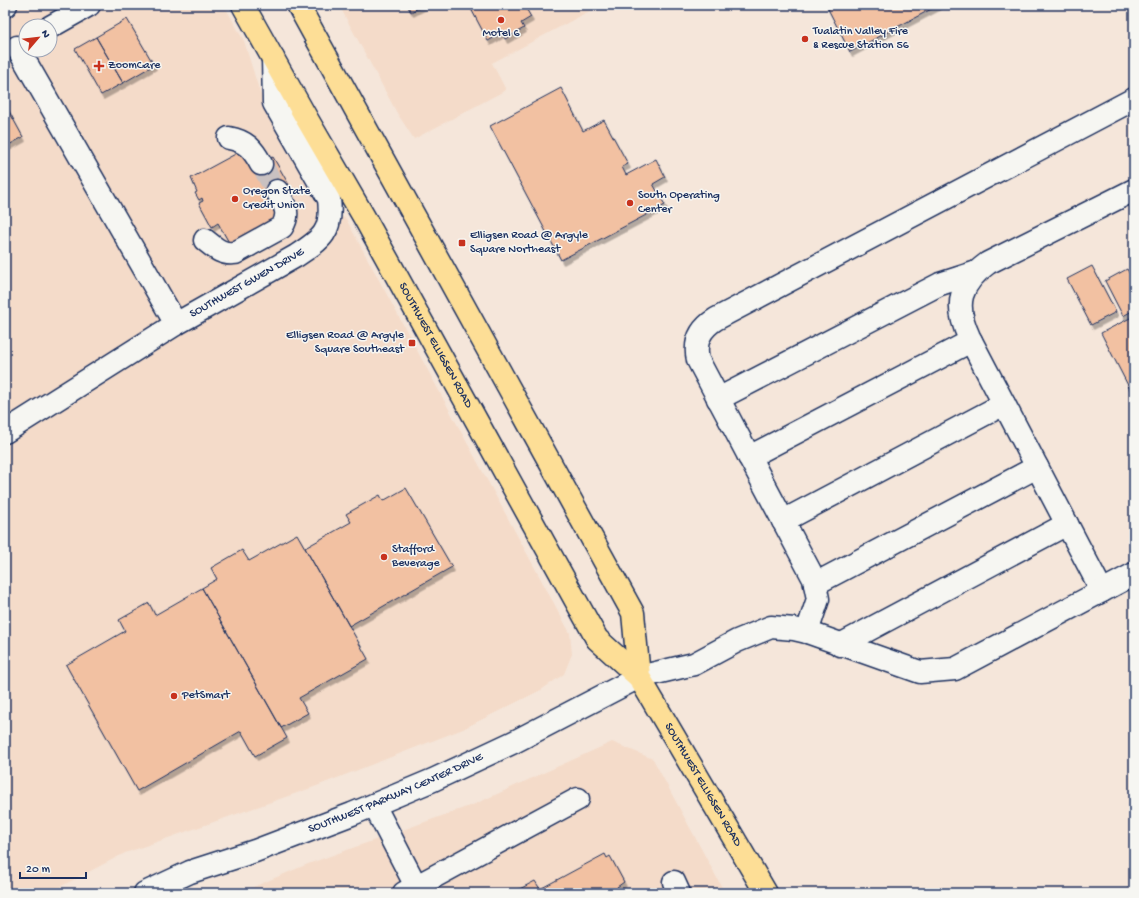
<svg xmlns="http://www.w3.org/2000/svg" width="1139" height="898" font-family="'Gochi Hand',sans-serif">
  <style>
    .built { fill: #f4dbc9; fill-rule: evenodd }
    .building { fill: #f2c1a2; stroke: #1b2f5e; filter: url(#shadow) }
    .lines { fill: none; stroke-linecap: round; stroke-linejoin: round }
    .minor-tunnel { stroke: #c9c1c1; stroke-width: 22; stroke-dasharray: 22 11; stroke-linecap: butt }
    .minor-casing { stroke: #1b2f5e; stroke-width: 25 }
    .major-casing { stroke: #1b2f5e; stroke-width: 25 }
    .minor { stroke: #f6f6f2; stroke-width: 22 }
    .major { stroke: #fdde96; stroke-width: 22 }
    .poi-dot { fill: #c8321e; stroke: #f6f6f2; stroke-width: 1.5 }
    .labels { text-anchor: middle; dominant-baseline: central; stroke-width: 3; stroke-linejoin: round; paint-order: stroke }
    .poi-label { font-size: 12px; fill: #1b2f5e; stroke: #f6f6f2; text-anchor: start }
    .street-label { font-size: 12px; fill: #1b2f5e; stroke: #f6f6f2 }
  </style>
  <defs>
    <filter id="shadow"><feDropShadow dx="2.5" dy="4.5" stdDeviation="0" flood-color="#0004"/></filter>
  </defs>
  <rect width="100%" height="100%" fill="#f5e6da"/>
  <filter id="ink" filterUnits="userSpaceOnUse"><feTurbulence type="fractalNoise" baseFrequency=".025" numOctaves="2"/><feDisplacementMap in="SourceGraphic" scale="8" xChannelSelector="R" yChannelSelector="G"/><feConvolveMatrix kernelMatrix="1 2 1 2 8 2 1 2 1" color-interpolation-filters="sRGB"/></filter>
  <g filter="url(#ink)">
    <path class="built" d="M5,5H224L244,41L260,93L321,205L346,219L570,633L572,654L564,674L541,690L463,729L314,787L125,853L48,893H5ZM26,26H50V50H26Z
      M339,5H601L492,63L506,90L414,139L397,113Z
      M612,742L653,759L725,893H239L308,864L475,804Z"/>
    <path class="building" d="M407,5H424L411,12Z
      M469,5H524L531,17L521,23L524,28L505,39L502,33L488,41Z
      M826,5H939L850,52Z
      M127,19L154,65L123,83L96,37Z
      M96,37L123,83L101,95L75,49Z
      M561,88L583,131L604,120L628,164L622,167L626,175L656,159L665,177L653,184L665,205L561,260L490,126Z
      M5,104L23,137L5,147Z
      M241,151L251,169L273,157L289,185L266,197L277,217L233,241L234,243L231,246L218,223L212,227L199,203L203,201L202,198L199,200L195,193L197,192L191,178Z
      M1092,266L1116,312L1091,325L1067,279Z
      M1127,269L1134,281V310L1123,316L1105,281Z
      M1134,316V397L1101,333Z
      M406,488L452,567L349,626L305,548L351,522L346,514L380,495L383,501Z
      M297,534L368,659L299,698L308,713L281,728L202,588L217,579L211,568L242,550L249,561Z
      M202,588L287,738L255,756L241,731L137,791L66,665L125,631L119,620L149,603L155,615Z
      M605,854L607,858L610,856L624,882L617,887L621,893H512L535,881L540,889Z"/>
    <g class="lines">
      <path class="minor-tunnel" d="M261,164L277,191"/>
      <g class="minor-casing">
        <g id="minor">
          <path d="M5,6L6,5"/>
          <path d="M50,27L89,5"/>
          <path d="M17,47L176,324"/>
          <path d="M229,138C246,141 253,149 261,164"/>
          <path d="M205,240C215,248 222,255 235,253L282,227C291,213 284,204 277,191"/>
          <path d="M718,399L940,284L974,273"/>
          <path id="s1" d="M5,432L176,324L296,256C322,239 333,232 329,199L274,103L273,58"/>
          <path d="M749,457L971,341"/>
          <path d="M783,521L1004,404"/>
          <path d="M815,584L1037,467"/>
          <path d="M1102,591L969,337C954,305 959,284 988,263L1134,190"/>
          <path d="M807,632L818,599L814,579L698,360C694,342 700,329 716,319L1134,99"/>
          <path d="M840,645L1067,524"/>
          <path d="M374,805L416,886"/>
          <path d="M674,882L679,893"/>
          <path id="s2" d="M145,893L190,872L255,851L352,814L433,780L514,742L639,677L694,664L737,641L771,627L794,629L807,632L920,672L955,669L1134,574"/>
          <path d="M404,893L578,799"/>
        </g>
      </g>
      <g class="major-casing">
        <g id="major">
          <path id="s3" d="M243,5L307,119L364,217L597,639L639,677L766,893"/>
          <path d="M298,5L633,613L639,677"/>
        </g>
      </g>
      <use href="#minor" class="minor"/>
      <use href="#major" class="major"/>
    </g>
  </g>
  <g class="poi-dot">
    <circle cx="501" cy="20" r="4"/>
    <circle cx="805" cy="39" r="4"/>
    <path d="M97 60h4v4h4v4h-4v4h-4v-4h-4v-4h4z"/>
    <circle cx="235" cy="199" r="4"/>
    <circle cx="630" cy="203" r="4"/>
    <rect x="458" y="239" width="8" height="8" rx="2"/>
    <rect x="408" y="339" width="8" height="8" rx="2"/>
    <circle cx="384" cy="557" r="4"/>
    <circle cx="174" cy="696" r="4"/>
  </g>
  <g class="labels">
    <g class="poi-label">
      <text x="813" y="32">Tualatin Valley Fire<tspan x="813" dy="14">&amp; Rescue Station 56</tspan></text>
      <text x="501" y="34" text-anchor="middle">Motel 6</text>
      <text x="108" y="66">ZoomCare</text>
      <text x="243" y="192">Oregon State<tspan x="243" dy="14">Credit Union</tspan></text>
      <text x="638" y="196">South Operating<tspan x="638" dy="14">Center</tspan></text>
      <text x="470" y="236">Elligsen Road @ Argyle<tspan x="470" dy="14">Square Northeast</tspan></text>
      <text x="404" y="336" text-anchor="end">Elligsen Road @ Argyle<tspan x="404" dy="14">Square Southeast</tspan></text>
      <text x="392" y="550">Stafford<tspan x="392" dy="14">Beverage</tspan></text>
      <text x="182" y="696">PetSmart</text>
    </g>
    <g class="street-label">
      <text stroke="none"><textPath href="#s1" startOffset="284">SOUTHWEST GWEN DRIVE</textPath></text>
      <text stroke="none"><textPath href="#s3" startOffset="391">SOUTHWEST ELLIGSEN ROAD</textPath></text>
      <text stroke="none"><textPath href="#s3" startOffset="908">SOUTHWEST ELLIGSEN ROAD</textPath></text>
      <text stroke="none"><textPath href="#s2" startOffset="270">SOUTHWEST PARKWAY CENTER DRIVE</textPath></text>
    </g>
  </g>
  <rect width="1139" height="898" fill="none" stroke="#f6f6f2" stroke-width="20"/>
  <rect x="10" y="10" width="1119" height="878" fill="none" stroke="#1b2f5e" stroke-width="1.5" filter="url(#ink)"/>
  <g transform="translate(38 38) rotate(62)"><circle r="19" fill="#f6f6f2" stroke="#9ea6b7"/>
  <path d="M0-3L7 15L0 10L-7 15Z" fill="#c8321e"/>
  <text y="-6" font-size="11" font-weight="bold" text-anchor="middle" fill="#1b2f5e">N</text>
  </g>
  <path d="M20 872v6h66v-6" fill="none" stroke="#1b2f5e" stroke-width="2"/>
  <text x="26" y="872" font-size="12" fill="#1b2f5e" stroke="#f6f6f2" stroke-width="3" paint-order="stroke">20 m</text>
</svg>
